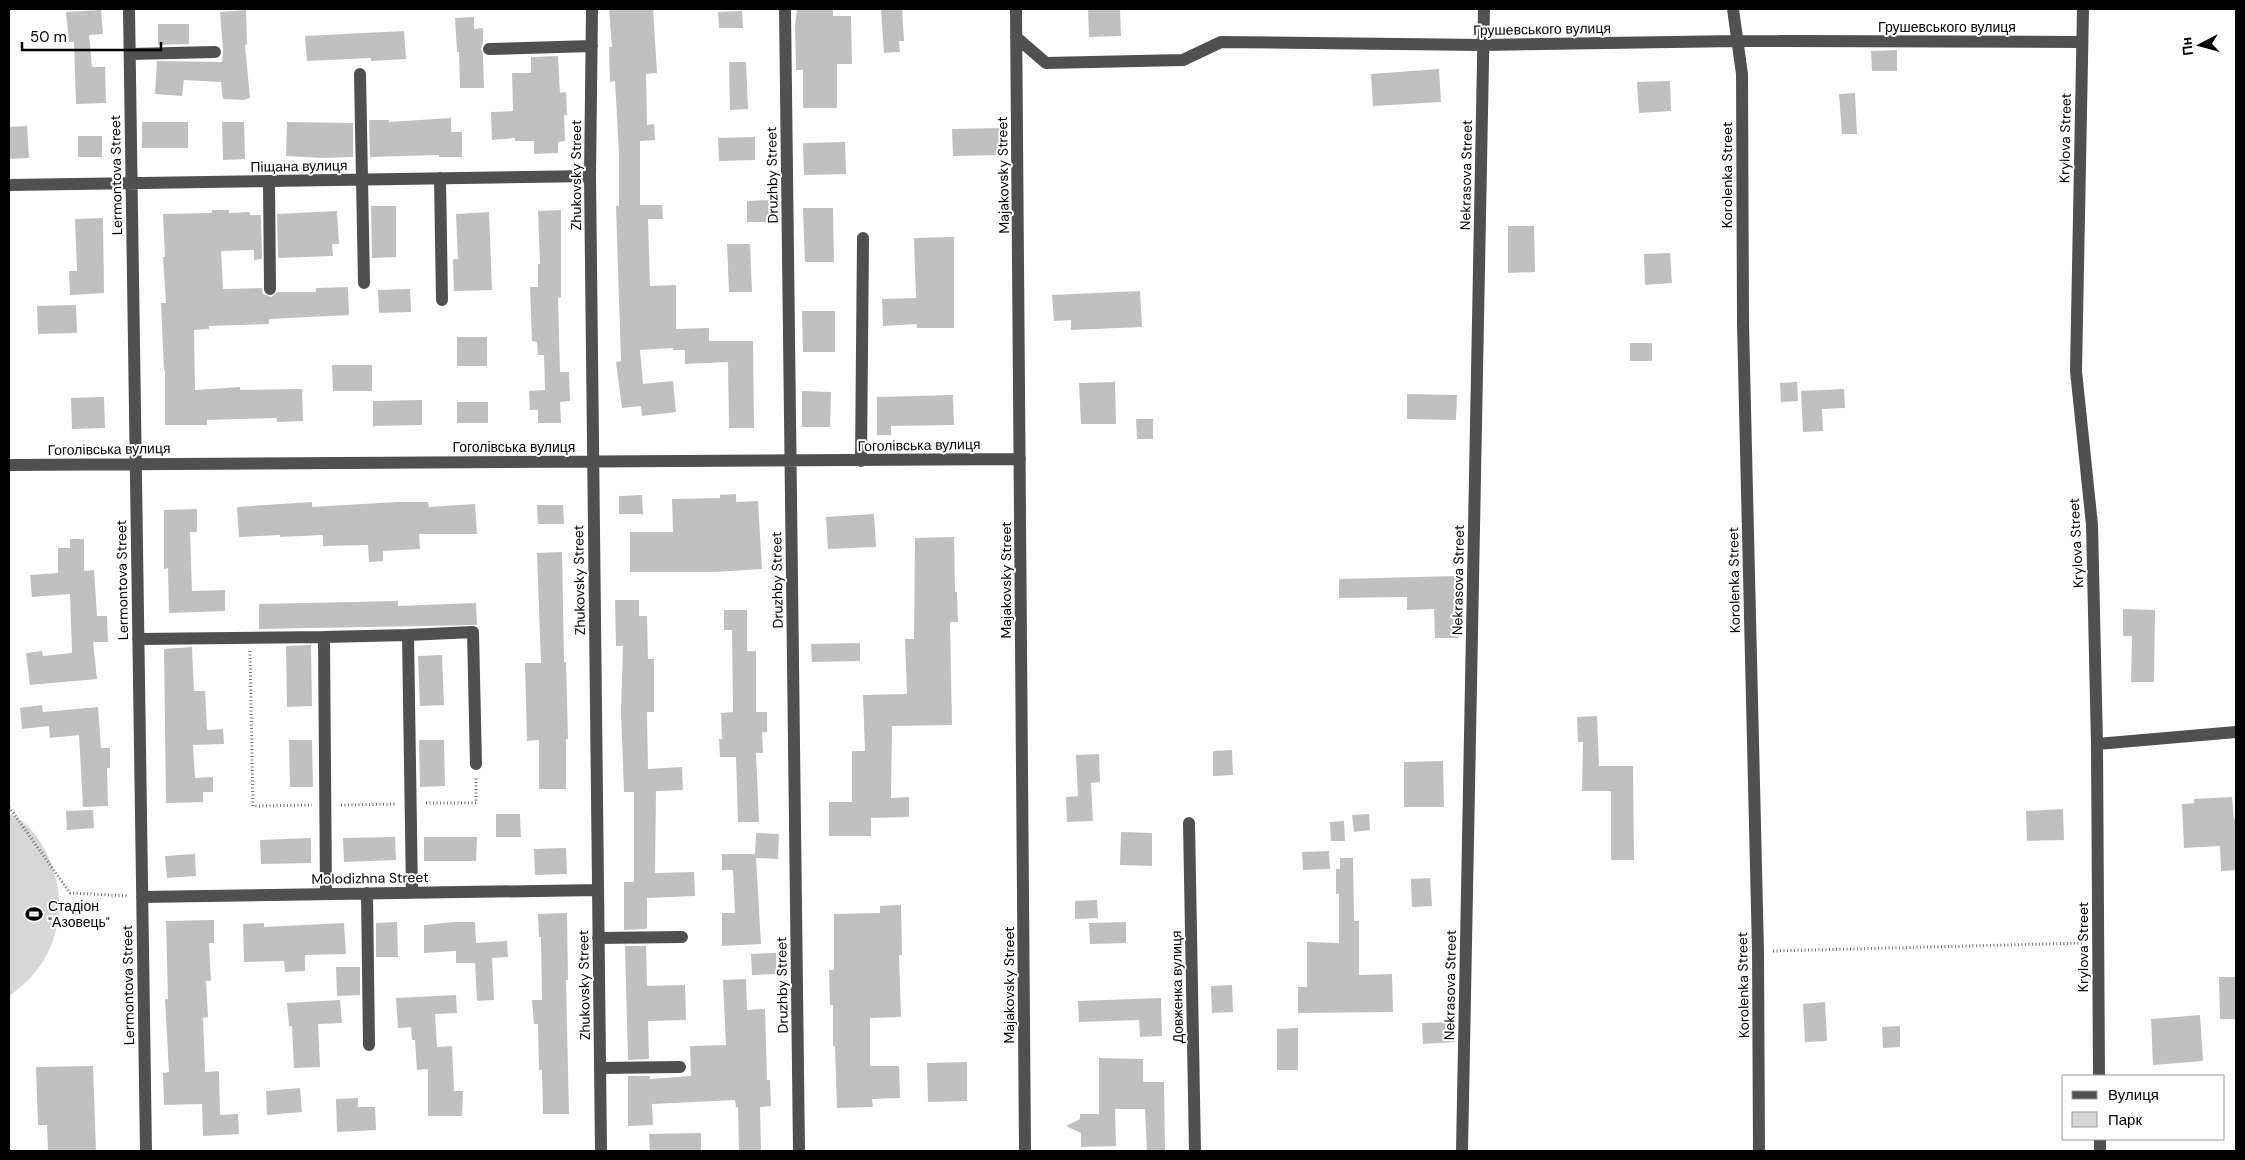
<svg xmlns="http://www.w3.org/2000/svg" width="2245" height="1160" font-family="'DM Sans',sans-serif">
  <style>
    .green { fill: #d7d7d7 }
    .building { fill: #c0c0c0 }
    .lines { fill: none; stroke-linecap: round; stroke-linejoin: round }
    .path { stroke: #727272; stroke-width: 3; stroke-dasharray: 1 2.5; stroke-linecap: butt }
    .minor { stroke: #505050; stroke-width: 12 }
    .labels { text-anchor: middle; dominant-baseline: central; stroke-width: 4; stroke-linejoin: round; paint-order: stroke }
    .street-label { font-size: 14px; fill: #000; stroke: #fff }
    .poi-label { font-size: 14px; fill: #000; stroke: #fff; text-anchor: start }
  </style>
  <rect width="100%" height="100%" fill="#fff"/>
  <path class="green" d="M9,813C15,817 23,821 28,826C75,879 69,956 9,996Z"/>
  <path class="building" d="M609,9H653L657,73L646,74L647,125L654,124L655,140L640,141V205H662L663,219H648L650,286L676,285V329L709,328V341H753L754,428H729L728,362L685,364V350H673V348L640,350L643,384L673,381L676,412L642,416L641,406L622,408L616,362L621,361L616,206H619V153L615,81L610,82L609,47H612Z
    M797,9H833V16H851L852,64H837V108H803V70H796L795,26Z
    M881,9H902L904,41H899L900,52L884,53Z
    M1088,9H1120L1121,36L1089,37Z
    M101,10L103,34L89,35L92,67H105L106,103L76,104L74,42H69L66,12Z
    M246,10L247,44L245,45L250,98L244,100L223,99L221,82L184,80L182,96L155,94L157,61L222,62L223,51L220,12Z
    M742,11L743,28H719L718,12Z
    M474,17V29L483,28V43L481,49L483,55L484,88H460L459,52H457L455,18Z
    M158,24H189V44L158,45Z
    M404,31L406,59L371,61V58L307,61L305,36Z
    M1897,50V71H1872L1871,51Z
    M558,56L560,93L566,92L567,115H564L565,141L558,142V153L534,154V141H515V138L492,140L491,112L513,111L512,73H531V57Z
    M729,62H746L748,109L730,110Z
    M1439,69L1441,102L1373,106L1371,74Z
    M1670,81L1671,111L1639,113L1637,82Z
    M1855,93L1857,134H1842L1839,94Z
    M451,118V132H462V157H439V155L370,157L369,120H389V122Z
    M142,122H188V148H142Z
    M222,122H244L245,159L223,160Z
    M287,122L353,123V157L323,158L286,156Z
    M27,126L29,158L9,159V127Z
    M1000,128V155L953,156L952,129Z
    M78,136H102V157H78Z
    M755,137V160L719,161L718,138Z
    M845,142L846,174L804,175L803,143Z
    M773,200V222H747V201Z
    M371,206H396V257L372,258Z
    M803,208H833L834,262H805Z
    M212,210H229V213L250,212V215H261L262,259L254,260V250L221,251L223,289L262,288L263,294L271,297L277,292H316V288L348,287L349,315L269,319V324L209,326V329L194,330L195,390L240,387V390L302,389L303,421L277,422V418L207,420V425H165V370H164L161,303H166L163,257H165L163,214L212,213Z
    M561,210V297L558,298L560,372H569L570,401L560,402L561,423H538V410H530L529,391L545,390L544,355H538L537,342L532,341L530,287H538V264H540L538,211Z
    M337,211L339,244H332L333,256L278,258L277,214Z
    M489,212L492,290L454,291L453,259H458L456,214Z
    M103,218L104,293L70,295L69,271H77L75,219Z
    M1508,226H1534L1535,272L1508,273Z
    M954,237V328H917V324L883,326L882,299L916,298L914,238Z
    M727,244H750L752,292H729Z
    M1670,253L1672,283L1645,285L1644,254Z
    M410,289L411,312L379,313L378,290Z
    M1140,291L1142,327L1071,330V320L1054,321L1052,295Z
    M76,305L77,333L38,334L37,306Z
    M802,311H835V352H803Z
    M457,337H487V366H457Z
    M1630,343H1652V361H1630Z
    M332,365H372V391H333Z
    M1115,382L1116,424H1081L1079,383Z
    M1797,382L1798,401L1781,402L1780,383Z
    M1844,389L1845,408L1822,409L1823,431L1803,432L1801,391Z
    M802,391L831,392L830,427H802Z
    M1407,394L1457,395L1456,420L1407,419Z
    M953,395L954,425L891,426V435H877V397Z
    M104,397L105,428L72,429L71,398Z
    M422,400V425L373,426V401Z
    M457,402H488V423H457Z
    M1136,419H1153V439H1137Z
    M736,494V502L758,501L762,569L714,572H630V532H673L672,499L720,498V495Z
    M642,495L643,514H619V496Z
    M312,502V507L397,502H428L429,507L475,504L477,534H419L420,549L383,551V561L369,562L368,545L323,546V535L280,537V535L239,537L237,507Z
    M537,505H563L564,524H538Z
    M197,509V532H190L192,591L225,590V611L169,613L168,568L164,569V510Z
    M874,514L876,547L828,549L826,517Z
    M954,537L955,592H957L958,622H950L952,725L892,726L891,798L909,797V817L871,818V836H829V802H852V751H865L863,695L907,694L905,639H914L915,538Z
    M70,539H84V571L94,570L97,616H107L108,642H93L97,679L30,685L26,653L42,651L43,656L72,653L70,594L32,597L30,575L58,573V548H70Z
    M562,552L564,662H566L568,739H566V789H539V740L527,741L525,663H541L537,553Z
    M1456,576L1459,638H1435L1434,609L1407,610V597L1339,598V579Z
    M615,600H639V616H647L648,659H654V712H647L648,769L682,767L683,790L656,791L655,873L694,872L695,896L647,898V928L645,929L624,930V882H634V792H624L621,712L623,646H616Z
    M398,601V606L476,603L477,625L259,629V604Z
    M2123,609L2155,610L2154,682H2131L2132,636H2123Z
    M724,610H747V651H756V712H767V732H762L763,753H756L759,822H738L736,757H720L719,739H722L721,713L733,712L732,630H724Z
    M860,643V661L812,662L811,644Z
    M311,645L312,706L287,707L286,646Z
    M192,647L194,691H205L207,730L223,729L224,744L193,745L195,778L213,777V792H203V802L166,803L164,649Z
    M442,655L444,705L420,706L418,656Z
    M42,705L43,712L98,707L101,748H110V768H107L108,806L83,807L79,735L50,738L49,726L22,729L20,708Z
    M1597,716L1599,766H1633L1634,860H1611V791H1582L1583,742H1578L1577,717Z
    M289,740H312L313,787H290Z
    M419,740H444L445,786L420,787Z
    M1232,750L1233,775L1213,776V751Z
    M1099,754L1100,782L1091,783L1093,821L1067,822L1066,797L1078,796L1076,755Z
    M1443,761L1444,807H1404V762Z
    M2232,797L2234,819H2236V870L2221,871L2220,846L2184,848L2182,804L2194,803V799Z
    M2063,809L2064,840L2027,841L2026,811Z
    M93,810L94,828L67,830L66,811Z
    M496,814H520L521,837H496Z
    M1369,814L1370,830L1354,832L1352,815Z
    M1344,821L1345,841H1331L1330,822Z
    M1121,832L1152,833V866L1120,865Z
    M756,833L779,834L778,859L756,858L761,944L722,946V913H735L733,870H722V854H755Z
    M395,837L396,860L344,862L343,838Z
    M424,837H477L476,861H424Z
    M311,838V863L261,864L260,840Z
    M566,848L567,874L535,875L534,849Z
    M1329,851L1330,869L1303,870L1302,852Z
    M195,854L196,876L167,878L165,856Z
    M1340,858H1353L1354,921H1359V975L1392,974L1393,1012L1298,1013V987H1307V942L1339,943V894H1336V869H1340Z
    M1430,878L1432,906L1412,907L1411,879Z
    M1097,900L1098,918L1075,919V901Z
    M901,905L902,955H899L901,1017L870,1018V1066H899L900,1098L872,1099L873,1107L837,1108L835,1046H833V1005H830L829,970H834V914L880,913V906Z
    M567,913L568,980H566L569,1114H543L542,1070H539L538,1024H534L532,1000H542L541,937H539L538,914Z
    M214,920V943H209L211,981H206L208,1017L203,1018L205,1072L219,1071L220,1115L238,1114L239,1134L203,1136L202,1104L164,1105L163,1073L169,1072L165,999H168L166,921Z
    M397,922L398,957H376V923Z
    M455,922H475L476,943L507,941L508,957L492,958L494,1000L477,1001L475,963H456V951L424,953V925Z
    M1126,922V943L1090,944L1089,923Z
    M264,923V927L344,923L346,954L305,955V971L285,972L284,961L244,962L243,924Z
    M625,946H646L647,986L685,985L686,1020L648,1021L649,1059L628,1060Z
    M776,953L777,974L752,975L751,954Z
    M336,967H360V995L337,996Z
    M2219,977H2236V1019H2220Z
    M746,979L747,1010L765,1009L767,1080H770L771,1106L760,1107L761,1151H739L738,1107L736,1108L735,1100L652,1104L653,1125L628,1126V1076H650V1079L691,1076L690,1046L726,1045L723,980Z
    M1232,985L1233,1012L1212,1013L1211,986Z
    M456,995L457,1013L435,1014L437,1047L452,1046L454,1091H463L462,1116H428V1069L417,1070L415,1040H412L411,1027L398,1028L396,998Z
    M1161,998L1162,1036L1140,1037L1139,1020L1079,1022L1078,1001Z
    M340,1000L342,1023L318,1024L320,1067L294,1068L292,1026H289L287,1003Z
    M1825,1002L1827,1041L1805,1042L1803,1004Z
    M2200,1015L2203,1061L2153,1065L2151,1019Z
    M1454,1022L1455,1042L1423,1044L1422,1023Z
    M1900,1026V1047L1883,1048L1882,1027Z
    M1298,1028V1070H1277V1029Z
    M1099,1058L1143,1059V1082H1164L1165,1151H1147L1145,1109H1115L1116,1146L1081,1147V1133L1066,1126L1080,1119V1114H1099Z
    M967,1062V1101L928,1102L927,1063Z
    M93,1066L96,1151H48L47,1125H38L36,1067Z
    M300,1088L302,1112L267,1115L266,1091Z
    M358,1098V1107H375L376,1130L337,1132L336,1099Z
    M701,1133V1151H650L649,1134Z"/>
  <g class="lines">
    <path class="path" d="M250,651L253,806L312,805
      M426,803H476V777
      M341,805L397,804
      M9,807L70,893L129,896
      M1773,951L2084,943"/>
    <path class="minor" d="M129,9L146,1151
      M592,9L590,176L601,1151
      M785,9L799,1151
      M1016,9L1025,1151
      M1733,9L1742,74L1743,324L1758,951L1759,1151
      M2083,9L2076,371L2092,525L2097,744L2099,1076
      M1016,37L1046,63L1183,60L1221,42L1483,45L1737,41L2082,42
      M489,49L592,46
      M130,54L215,52
      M360,74L364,283
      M440,178L442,300
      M269,182L270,289
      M9,185L590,176
      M861,461L863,238
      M9,465L1020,459
      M408,635L473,632L476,764
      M138,639L324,637
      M2097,744L2236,732
      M1189,823L1195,1151
      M367,893L369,1045
      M326,894L324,637L408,635L412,893
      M142,897L598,890
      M598,938L682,937
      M600,1068L680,1067
      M2100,1139V1151
      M1462,1151L1484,9"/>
  </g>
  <defs>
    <g id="stadium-bare" transform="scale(1.35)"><path d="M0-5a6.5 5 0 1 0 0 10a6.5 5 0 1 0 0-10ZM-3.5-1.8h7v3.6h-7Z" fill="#000" stroke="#fff" stroke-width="2.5" paint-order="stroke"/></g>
  </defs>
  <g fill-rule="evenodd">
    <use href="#stadium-bare" x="34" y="914"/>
  </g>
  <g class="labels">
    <g class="street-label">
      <text x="1947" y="27">Грушевського вулиця</text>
      <text transform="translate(1542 29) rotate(-1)">Грушевського вулиця</text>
      <text transform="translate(2065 138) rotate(-89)">Krylova Street</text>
      <text transform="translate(299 166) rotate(-1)">Піщана вулиця</text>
      <text transform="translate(116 175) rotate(-91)">Lermontova Street</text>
      <text transform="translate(576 175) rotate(-90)">Zhukovsky Street</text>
      <text transform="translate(772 175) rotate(-91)">Druzhby Street</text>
      <text transform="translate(1003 175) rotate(-91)">Majakovsky Street</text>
      <text transform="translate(1466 175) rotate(-89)">Nekrasova Street</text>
      <text transform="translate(1727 175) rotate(-90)">Korolenka Street</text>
      <text transform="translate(919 445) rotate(-1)">Гоголівська вулиця</text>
      <text x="514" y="447">Гоголівська вулиця</text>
      <text transform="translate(109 449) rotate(-1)">Гоголівська вулиця</text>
      <text transform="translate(2076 543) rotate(-93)">Krylova Street</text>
      <text transform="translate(122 580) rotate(-91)">Lermontova Street</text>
      <text transform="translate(579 580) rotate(-91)">Zhukovsky Street</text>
      <text transform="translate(777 580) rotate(-91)">Druzhby Street</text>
      <text transform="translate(1006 580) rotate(-90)">Majakovsky Street</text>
      <text transform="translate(1458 580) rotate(-89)">Nekrasova Street</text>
      <text transform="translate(1734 580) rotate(-91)">Korolenka Street</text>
      <text transform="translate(370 878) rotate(-1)">Molodizhna Street</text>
      <text transform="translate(2083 947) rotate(-90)">Krylova Street</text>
      <text transform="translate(128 985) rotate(-91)">Lermontova Street</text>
      <text transform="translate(584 985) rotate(-91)">Zhukovsky Street</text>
      <text transform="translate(782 985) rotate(-91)">Druzhby Street</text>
      <text transform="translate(1009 985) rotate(-90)">Majakovsky Street</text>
      <text transform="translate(1450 985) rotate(-89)">Nekrasova Street</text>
      <text transform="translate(1743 985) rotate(-91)">Korolenka Street</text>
      <text transform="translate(1177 987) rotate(-91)">Довженка вулиця</text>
    </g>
    <g class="poi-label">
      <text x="48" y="906">Стадіон<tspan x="48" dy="16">"Азовець"</tspan></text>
    </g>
  </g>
  <rect width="2245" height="1160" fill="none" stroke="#000000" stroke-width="20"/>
  <rect x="2062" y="1075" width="162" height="65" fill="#ffffff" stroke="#999999"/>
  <rect x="2072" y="1091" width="25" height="8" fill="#505050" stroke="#999999"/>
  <text x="2108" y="1100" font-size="15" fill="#000000">Вулиця</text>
  <rect x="2072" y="1112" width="25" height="15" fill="#d7d7d7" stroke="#999999"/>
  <text x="2108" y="1125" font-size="15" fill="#000000">Парк</text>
  <g transform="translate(2200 45) rotate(264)" stroke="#ffffff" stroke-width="4" paint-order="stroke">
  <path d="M0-4L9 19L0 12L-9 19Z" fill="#000000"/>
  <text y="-8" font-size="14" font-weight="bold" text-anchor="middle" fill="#000000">Пн</text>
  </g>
  <path d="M22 42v8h139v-8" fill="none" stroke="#000000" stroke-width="2.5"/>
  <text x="30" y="42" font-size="15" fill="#000000" stroke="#ffffff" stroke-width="4" paint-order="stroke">50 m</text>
</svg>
